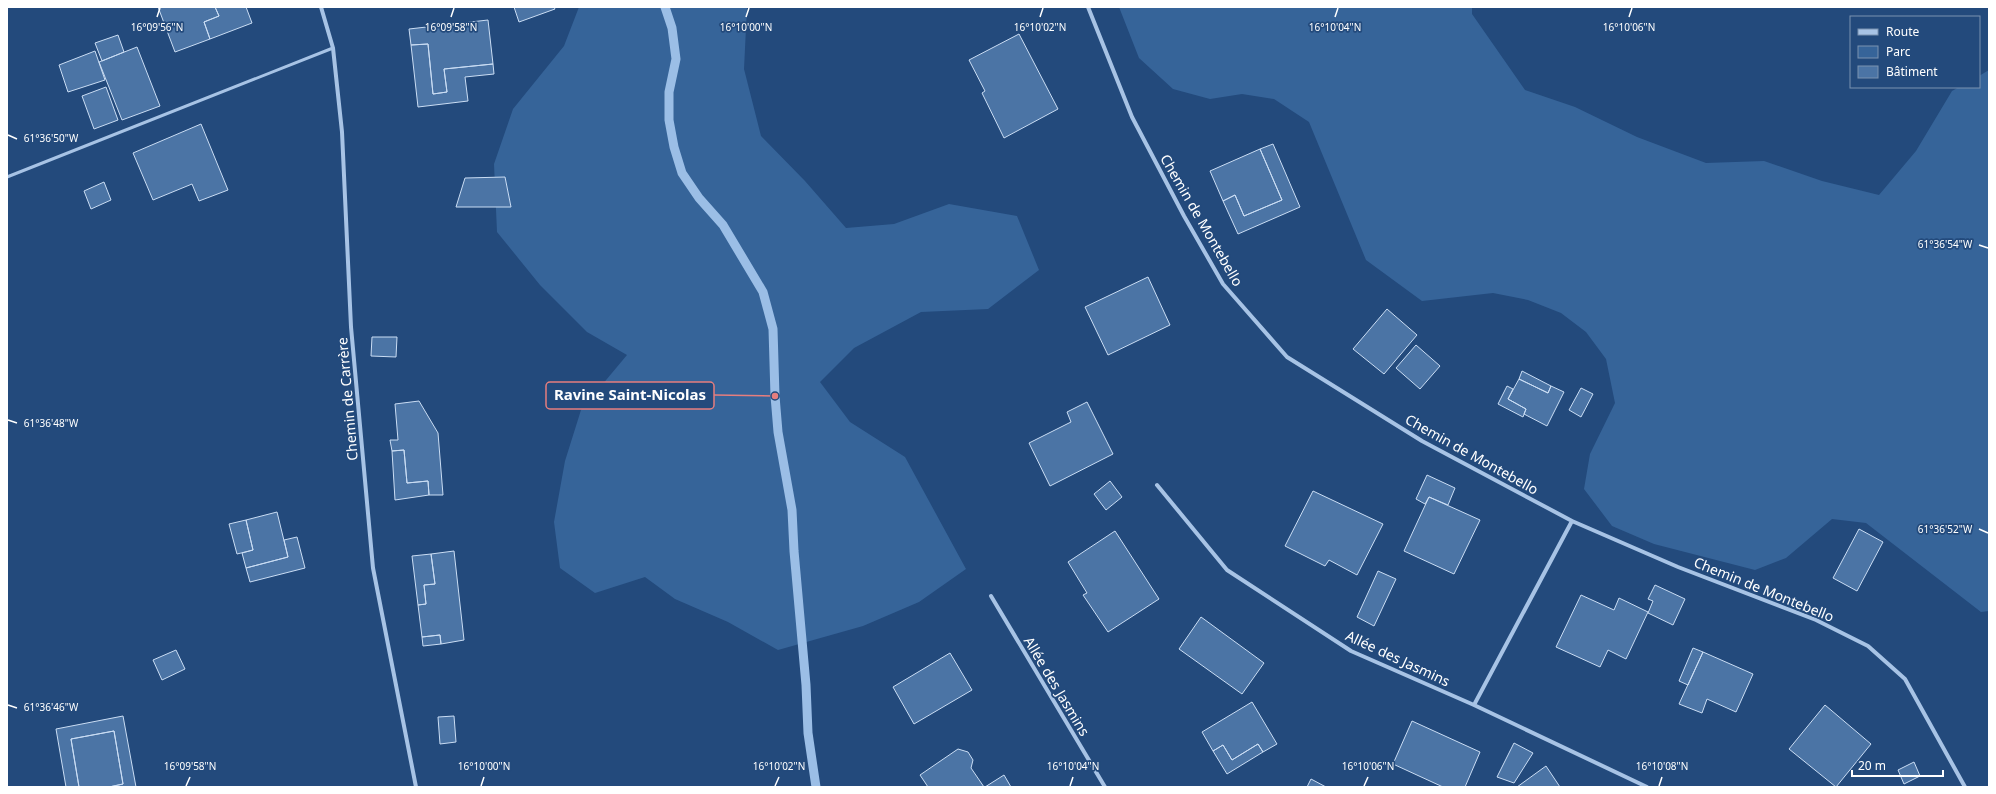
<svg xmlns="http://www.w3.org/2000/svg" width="1996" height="794" font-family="'Noto Sans',sans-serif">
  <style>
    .green { fill: #366499 }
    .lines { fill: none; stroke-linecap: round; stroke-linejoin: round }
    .stream { stroke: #9bbee6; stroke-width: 9 }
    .building { fill: #4b74a5; stroke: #caddf4 }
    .service { stroke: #a7c3e5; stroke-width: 3 }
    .minor { stroke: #a7c3e5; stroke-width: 4 }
    .ticks { fill: none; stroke: #fff; stroke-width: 1.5 }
    .labels { text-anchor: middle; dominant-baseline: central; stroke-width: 3.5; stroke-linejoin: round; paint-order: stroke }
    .street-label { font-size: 14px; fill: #fff; stroke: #234a7c }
    .ticks-label { font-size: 10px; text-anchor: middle; fill: #fff; stroke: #234a7c; stroke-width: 3.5; stroke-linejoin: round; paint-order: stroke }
    .leader { fill: none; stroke: #e67e7e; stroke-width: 1.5 }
    .callout-dot { fill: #e67e7e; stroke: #234a7c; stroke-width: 1.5 }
    .callout { fill: #234a7c; stroke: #e67e7e; stroke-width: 1.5 }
    .callout-label { font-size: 15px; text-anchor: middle; font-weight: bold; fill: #fff }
  </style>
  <rect width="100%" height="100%" fill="#234a7c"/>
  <path class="green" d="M579,7H747L744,69L761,136L805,181L846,228L894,224L949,204L1017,216L1039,270L988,309L921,312L854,348L820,382L850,422L905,457L966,569L919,602L863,626L778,650L728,622L675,599L645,577L595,593L560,568L554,522L565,461L581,410L627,355L587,332L540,285L497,232L494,164L513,109L564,46Z
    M1119,7H1472V14L1525,90L1575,107L1637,137L1706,163L1764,161L1822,181L1879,195L1916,151L1952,91L1959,87H1979V76L1989,70V611L1981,612L1866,523L1832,519L1786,558L1755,570L1654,544L1612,526L1584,489L1590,454L1615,403L1606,359L1586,332L1561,313L1528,300L1493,293L1422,301L1366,260L1309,122L1274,99L1242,94L1210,99L1173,89L1139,58Z"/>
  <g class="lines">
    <path class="stream" d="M665,7L672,28L676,59L669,92V120L674,147L682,173L699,198L723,225L763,292L773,329L775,396L778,432L792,510L794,551L806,685L808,733L816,787"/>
  </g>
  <path class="building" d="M158,7H215L219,16L204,22L210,39L175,52Z
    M215,7H246L252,23L210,39L204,22L219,16Z
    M514,7H554L555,9L519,22Z
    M488,20L493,64L444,69L447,92L433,94L428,44L411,45L409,29Z
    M1019,34L1058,109L1004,138L982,93L985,91L969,60Z
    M118,35L124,52L102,61L95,43Z
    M428,44L433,94L447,92L444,69L493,64L494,74L465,77L468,101L418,107L411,45Z
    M137,47L160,106L122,120L99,62Z
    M95,51L105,80L68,92L59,65Z
    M106,87L118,120L94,129L82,96Z
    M201,124L228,190L199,201L192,184L153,200L133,153Z
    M1273,144L1300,207L1238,234L1223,201L1235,195L1244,216L1282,200L1260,149Z
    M1260,149L1282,200L1244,216L1235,195L1223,201L1210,171Z
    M505,177L511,207H456L465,178Z
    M104,182L111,200L91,209L84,191Z
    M1148,277L1170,325L1108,355L1085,307Z
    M1387,309L1417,335L1384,374L1353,349Z
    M372,337H397L396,357L371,356Z
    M1416,345L1440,366L1420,389L1396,368Z
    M1522,371L1551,386L1548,393L1519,379Z
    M1519,379L1548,393L1551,386L1564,392L1547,426L1524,414L1526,409L1508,399Z
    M1507,386L1513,389L1508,399L1526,409L1523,417L1498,404Z
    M1581,388L1593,394L1581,417L1569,410Z
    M419,401L438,433L443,495H429L428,481L407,483L404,450L392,451L390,440H398L395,404Z
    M1087,402L1113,454L1050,486L1029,443L1071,422L1067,412Z
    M404,450L407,483L428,481L429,495L395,500L392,451Z
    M1427,475L1455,488L1448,505L1429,497L1425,504L1416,499Z
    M1110,481L1122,497L1106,510L1094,494Z
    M1313,491L1383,524L1357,575L1329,560L1325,566L1285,546Z
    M1429,497L1480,520L1454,574L1404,551Z
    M277,512L288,557L246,568L242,553L253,550L246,520Z
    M246,520L253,550L237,554L229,524Z
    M1859,529L1883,542L1857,591L1833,578Z
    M1115,531L1159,599L1108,632L1083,595L1087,593L1068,562Z
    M297,537L305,568L250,582L246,568L288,557L284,540Z
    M454,551L464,640L441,644L440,635L422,637L418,605L426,604L424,585L435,584L431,554Z
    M431,554L435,584L424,585L426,604L418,605L412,556Z
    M1378,571L1396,579L1374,626L1357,617Z
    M1655,585L1685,599L1673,625L1648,613L1653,601L1648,599Z
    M1581,595L1614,610L1619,598L1648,612L1626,659L1608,650L1600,667L1556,647Z
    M1201,617L1264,663L1242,694L1179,649Z
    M440,635L441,644L423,646L422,637Z
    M1693,648L1703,652L1688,685L1679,681Z
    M176,650L185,669L162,680L153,660Z
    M1703,652L1753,674L1736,712L1707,699L1702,713L1679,704Z
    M950,653L972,690L914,724L893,687Z
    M1252,702L1277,744L1263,752L1258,744L1232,760L1223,745L1213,751L1202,732Z
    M1825,705L1871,744L1836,787L1789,749Z
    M123,716L136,787H109L123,784L114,731L71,739L79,787H66L56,729Z
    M454,716L456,742L440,744L438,717Z
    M1412,721L1480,752L1465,787H1443L1393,764Z
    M114,731L123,784L109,787H79L71,739Z
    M1514,743L1533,753L1514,783L1497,777Z
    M1258,744L1263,752L1227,774L1213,751L1223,745L1232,760Z
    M958,749L968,752L973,760L971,768L984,787H928L920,775Z
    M1914,762L1920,776L1904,784L1898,770Z
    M1546,766L1560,787H1517Z
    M1004,775L1011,787H985Z
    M1311,779L1326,787H1307Z"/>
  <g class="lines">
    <path class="service" d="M7,177L333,48"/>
    <path class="minor" d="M321,7L333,48L342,132L351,327L373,568L416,787
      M1088,7L1132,117L1184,216L1223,284L1287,357L1422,441L1572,521L1678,567L1816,620L1868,646L1905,679L1965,787
      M1157,485L1227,570L1351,651L1474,705L1647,787
      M991,596L1105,787
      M1474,705L1572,521"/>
  </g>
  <path class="ticks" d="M157,17L160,8M451,17L454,8M746,17L749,8M1040,17L1043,8M1335,17L1338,8M1629,17L1632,8M8,135L17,139M1979,245L1988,248M8,420L17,423M1979,529L1988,533M8,705L17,708M186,786L190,777M481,786L484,777M775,786L779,777M1070,786L1073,777M1364,786L1368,777M1659,786L1662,777"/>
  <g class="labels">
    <g class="street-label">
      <text transform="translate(1202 220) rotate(60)">Chemin de Montebello</text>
      <text transform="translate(347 399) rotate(-95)">Chemin de Carrère</text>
      <text transform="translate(1472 454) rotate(29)">Chemin de Montebello</text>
      <text transform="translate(1764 589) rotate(22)">Chemin de Montebello</text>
      <text transform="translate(1398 658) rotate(25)">Allée des Jasmins</text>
      <text transform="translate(1057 686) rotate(59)">Allée des Jasmins</text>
    </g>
  </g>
  <g class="ticks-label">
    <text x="1335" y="31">16°10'04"N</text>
    <text x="1629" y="31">16°10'06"N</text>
    <text x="157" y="31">16°09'56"N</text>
    <text x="451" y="31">16°09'58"N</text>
    <text x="746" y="31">16°10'00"N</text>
    <text x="1040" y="31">16°10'02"N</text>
    <text x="51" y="142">61°36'50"W</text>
    <text x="1945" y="248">61°36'54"W</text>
    <text x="51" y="427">61°36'48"W</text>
    <text x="1945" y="533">61°36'52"W</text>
    <text x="51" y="711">61°36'46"W</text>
    <text x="190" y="770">16°09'58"N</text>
    <text x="484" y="770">16°10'00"N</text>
    <text x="779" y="770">16°10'02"N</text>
    <text x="1073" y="770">16°10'04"N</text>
    <text x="1368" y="770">16°10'06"N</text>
    <text x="1662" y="770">16°10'08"N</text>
  </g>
  <path class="leader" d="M775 396L714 395"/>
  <circle class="callout-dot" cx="775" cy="396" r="4"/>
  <rect class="callout" x="546" y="382" width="168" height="27" rx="4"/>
  <g class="callout-label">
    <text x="630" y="400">Ravine Saint-Nicolas</text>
  </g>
  <rect width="1996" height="794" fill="none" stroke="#ffffff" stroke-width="16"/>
  <rect x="1850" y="16" width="130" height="72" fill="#234a7c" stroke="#7b92b0"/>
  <rect x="1858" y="29" width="20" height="6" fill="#a7c3e5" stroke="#7b92b0"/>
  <text x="1886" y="36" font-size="12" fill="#ffffff">Route</text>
  <rect x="1858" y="46" width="20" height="12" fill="#366499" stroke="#7b92b0"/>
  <text x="1886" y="56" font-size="12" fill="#ffffff">Parc</text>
  <rect x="1858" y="66" width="20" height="12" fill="#4b74a5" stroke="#7b92b0"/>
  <text x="1886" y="76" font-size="12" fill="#ffffff">Bâtiment</text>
  <path d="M1852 770v6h91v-6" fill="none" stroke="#ffffff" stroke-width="2"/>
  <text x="1858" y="770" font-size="12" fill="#ffffff" stroke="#234a7c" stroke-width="3" paint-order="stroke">20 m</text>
</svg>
